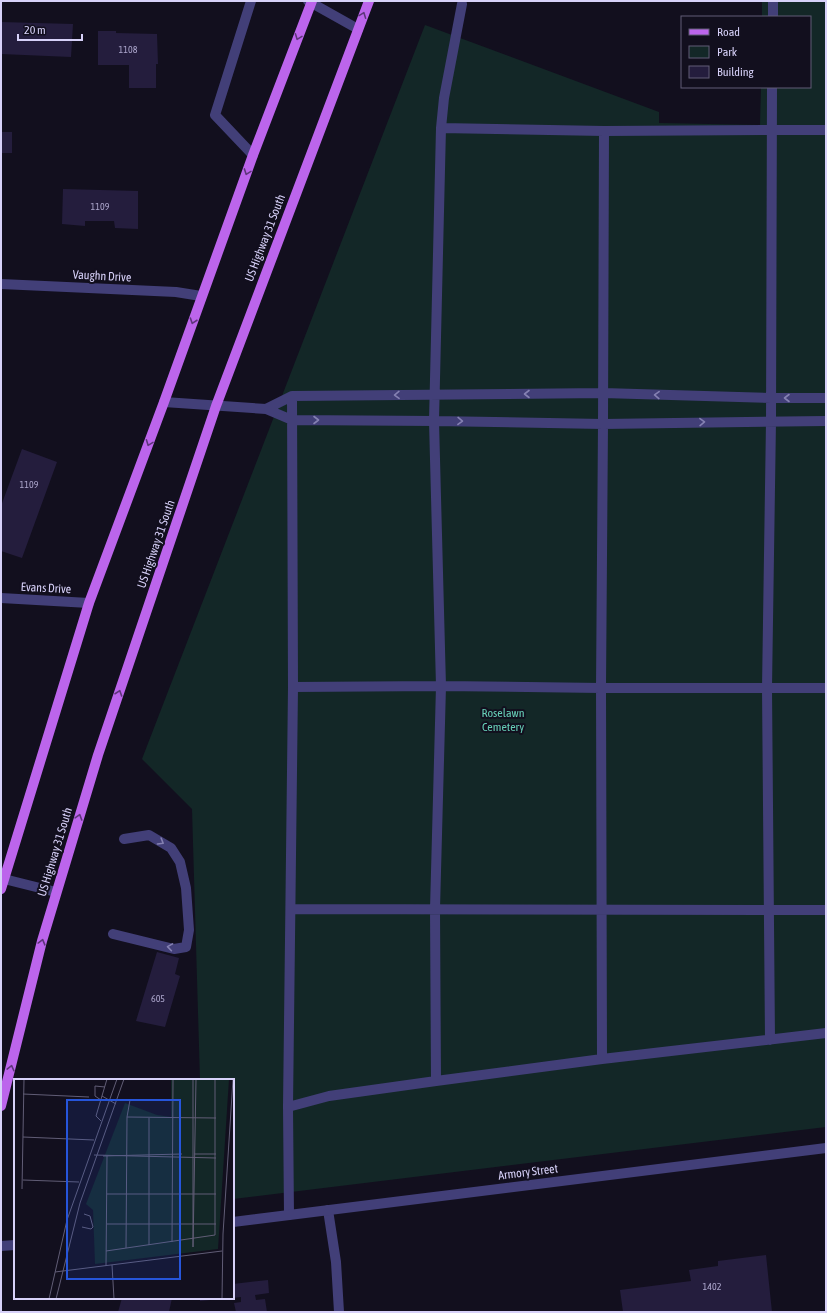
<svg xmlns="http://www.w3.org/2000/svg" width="827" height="1313" font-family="'Asap Condensed',sans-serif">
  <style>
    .green { fill: #132727 }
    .building { fill: #241d3d }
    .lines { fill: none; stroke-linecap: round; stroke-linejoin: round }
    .lane { stroke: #423f78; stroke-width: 10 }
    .street { stroke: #423f78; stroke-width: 10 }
    .primary { stroke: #bc65ec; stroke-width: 10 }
    .oneway { stroke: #5e367b }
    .oneway2 { stroke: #8581b2 }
    .labels { text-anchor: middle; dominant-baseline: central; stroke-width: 4; stroke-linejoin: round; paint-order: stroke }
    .number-label { font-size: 10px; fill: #aaa4ca }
    .street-label { font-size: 12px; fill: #d7d1f9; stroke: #120f1e }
    .park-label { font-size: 12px; fill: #67d0b8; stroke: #120f1e }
    .inset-road { fill: none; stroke: #615d76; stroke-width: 1 }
    .view { fill: #2655da; fill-opacity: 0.15; stroke: #2655da; stroke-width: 2 }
    .inset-edge { fill: none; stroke: #d7d1f9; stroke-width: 2 }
  </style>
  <rect width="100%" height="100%" fill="#120f1e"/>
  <path class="green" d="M762,1H826V1127L233,1199V1080H200L192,809L142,759L425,25L659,112V123L760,125L761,87H810V17H762Z"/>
  <path class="building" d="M1,22L73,24L71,57L1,54Z
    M98,31H116V33L157,34L158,64H156V88H129V65H98Z
    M1,132H12V153H1Z
    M63,189L138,191V229L115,228L114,221H85V226L62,224Z
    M22,449L57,462L22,558L1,551V506Z
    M157,952L179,958L175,974L180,976L165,1027L136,1021Z
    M766,1255L772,1312H623L620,1290L691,1281L689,1270L718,1266V1261Z
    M268,1280L269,1293L255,1295L256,1300L265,1299L267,1312H236L234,1303L241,1302V1297L233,1298V1284Z
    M122,1298H172L169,1312H118Z
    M200,1298H221V1299L200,1301Z"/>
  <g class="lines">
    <path class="lane" d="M251,1L215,115L253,155
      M308,1L358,29
      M773,17V1
      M441,128L444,98L462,4
      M164,402L266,409L292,420L434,421L603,424L826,421
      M266,409L292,396L603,393L771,398H826
      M293,687L441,686L601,688H826
      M4,879L56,892
      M291,909L826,910
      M113,934L174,949L186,947L189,930L186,888L180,862L171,848L149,835L124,839
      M770,1040L767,688L771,421L772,87
      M602,1059L601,688L603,424L604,131
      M436,1081L435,909L441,686L434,421L441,128L604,131L772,130H826
      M288,1107L329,1096L436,1081L602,1059L826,1033
      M328,1210L336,1262L339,1312
      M289,1215L288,1107L293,687L292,396"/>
    <path class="street" d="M1,284L176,292L201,296
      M1,598L89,603
      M233,1222L826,1148
      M1,1246L15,1245"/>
    <path class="primary" d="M1,889L89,603L164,402L253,155L312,1
      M1,1106L42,941L98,755L216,406L369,1"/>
  </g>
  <defs><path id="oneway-chevron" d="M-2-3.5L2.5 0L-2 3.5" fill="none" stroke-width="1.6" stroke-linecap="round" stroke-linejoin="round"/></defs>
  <g class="oneway">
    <use href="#oneway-chevron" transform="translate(363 15) rotate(-69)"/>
    <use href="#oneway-chevron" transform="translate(298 37) rotate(111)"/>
    <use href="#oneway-chevron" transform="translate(247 172) rotate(110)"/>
    <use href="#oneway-chevron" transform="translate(193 321) rotate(109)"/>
    <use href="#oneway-chevron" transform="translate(149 443) rotate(111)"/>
    <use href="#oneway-chevron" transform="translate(119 693) rotate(-71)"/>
    <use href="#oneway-chevron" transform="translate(79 817) rotate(-73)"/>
    <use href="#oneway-chevron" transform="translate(42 942) rotate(-75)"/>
    <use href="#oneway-chevron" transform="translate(11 1068) rotate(-76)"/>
  </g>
  <g class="oneway2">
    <use href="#oneway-chevron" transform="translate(527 394) rotate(180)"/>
    <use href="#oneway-chevron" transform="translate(397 395) rotate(179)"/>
    <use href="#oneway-chevron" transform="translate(657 395) rotate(-178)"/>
    <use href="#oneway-chevron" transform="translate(787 398) rotate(-180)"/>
    <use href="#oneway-chevron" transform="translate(316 420)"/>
    <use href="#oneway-chevron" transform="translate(460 421) rotate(1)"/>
    <use href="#oneway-chevron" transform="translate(702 422) rotate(-1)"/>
    <use href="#oneway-chevron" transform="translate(161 842) rotate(31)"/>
    <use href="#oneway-chevron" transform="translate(170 947) rotate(-171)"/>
  </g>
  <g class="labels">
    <g class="number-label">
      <text x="128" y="49">1108</text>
      <text x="100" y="206">1109</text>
      <text x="29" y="484">1109</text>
      <text x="158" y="998">605</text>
      <text x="712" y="1286">1402</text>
    </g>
    <g class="street-label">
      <text transform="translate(265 238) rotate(-69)">US Highway 31 South</text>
      <text transform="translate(102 276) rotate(3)">Vaughn Drive</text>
      <text transform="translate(156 544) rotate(-71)">US Highway 31 South</text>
      <text transform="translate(46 588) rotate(3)">Evans Drive</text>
      <text transform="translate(55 852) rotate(-73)">US Highway 31 South</text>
      <text transform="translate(528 1172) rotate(-7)">Armory Street</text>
    </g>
    <g class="park-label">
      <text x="503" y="713">Roselawn<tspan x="503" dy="14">Cemetery</tspan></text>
    </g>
  </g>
  <g transform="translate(14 1079)">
    <rect width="220" height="220" fill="#120f1e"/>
    <path d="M157,0H215L204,170L81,185L79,131L72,125L111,24L143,36L157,38Z" fill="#132727"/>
    <path class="inset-road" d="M179,0V168L182,0M9,15L75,18M88,17L102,25M87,21L81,17V7L91,8M113,38L116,21M87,42L82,37L93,0M9,58L80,61M180,75H202M80,76L202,79M89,77L168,75M9,101L65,103M8,110L10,0M93,115H202M93,145H202M68,148L77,150L79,148L76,137L70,135M158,163L159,0M135,166V39M112,169L113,38L202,39M92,172L201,156V0M98,186L100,220M92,187L93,77M41,193L208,172M35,220L53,141L103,0M42,220L66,124L110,0M208,220L209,155L219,0"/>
    <path class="view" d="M53,21H166V200H53Z"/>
    <rect width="220" height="220" class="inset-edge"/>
  </g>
  <rect width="827" height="1313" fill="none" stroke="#d7d1f9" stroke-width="4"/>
  <rect x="681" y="16" width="130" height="72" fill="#120f1e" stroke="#615d76"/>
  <rect x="689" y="29" width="20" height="6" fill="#bc65ec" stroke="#615d76"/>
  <text x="717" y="36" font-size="12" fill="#d7d1f9">Road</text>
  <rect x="689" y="46" width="20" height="12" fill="#132727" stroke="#615d76"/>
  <text x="717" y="56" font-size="12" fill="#d7d1f9">Park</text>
  <rect x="689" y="66" width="20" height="12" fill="#241d3d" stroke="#615d76"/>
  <text x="717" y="76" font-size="12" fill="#d7d1f9">Building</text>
  <path d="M18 34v6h64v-6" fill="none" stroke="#d7d1f9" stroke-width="2"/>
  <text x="24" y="34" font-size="12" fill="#d7d1f9" stroke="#120f1e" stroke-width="3" paint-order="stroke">20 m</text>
</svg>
